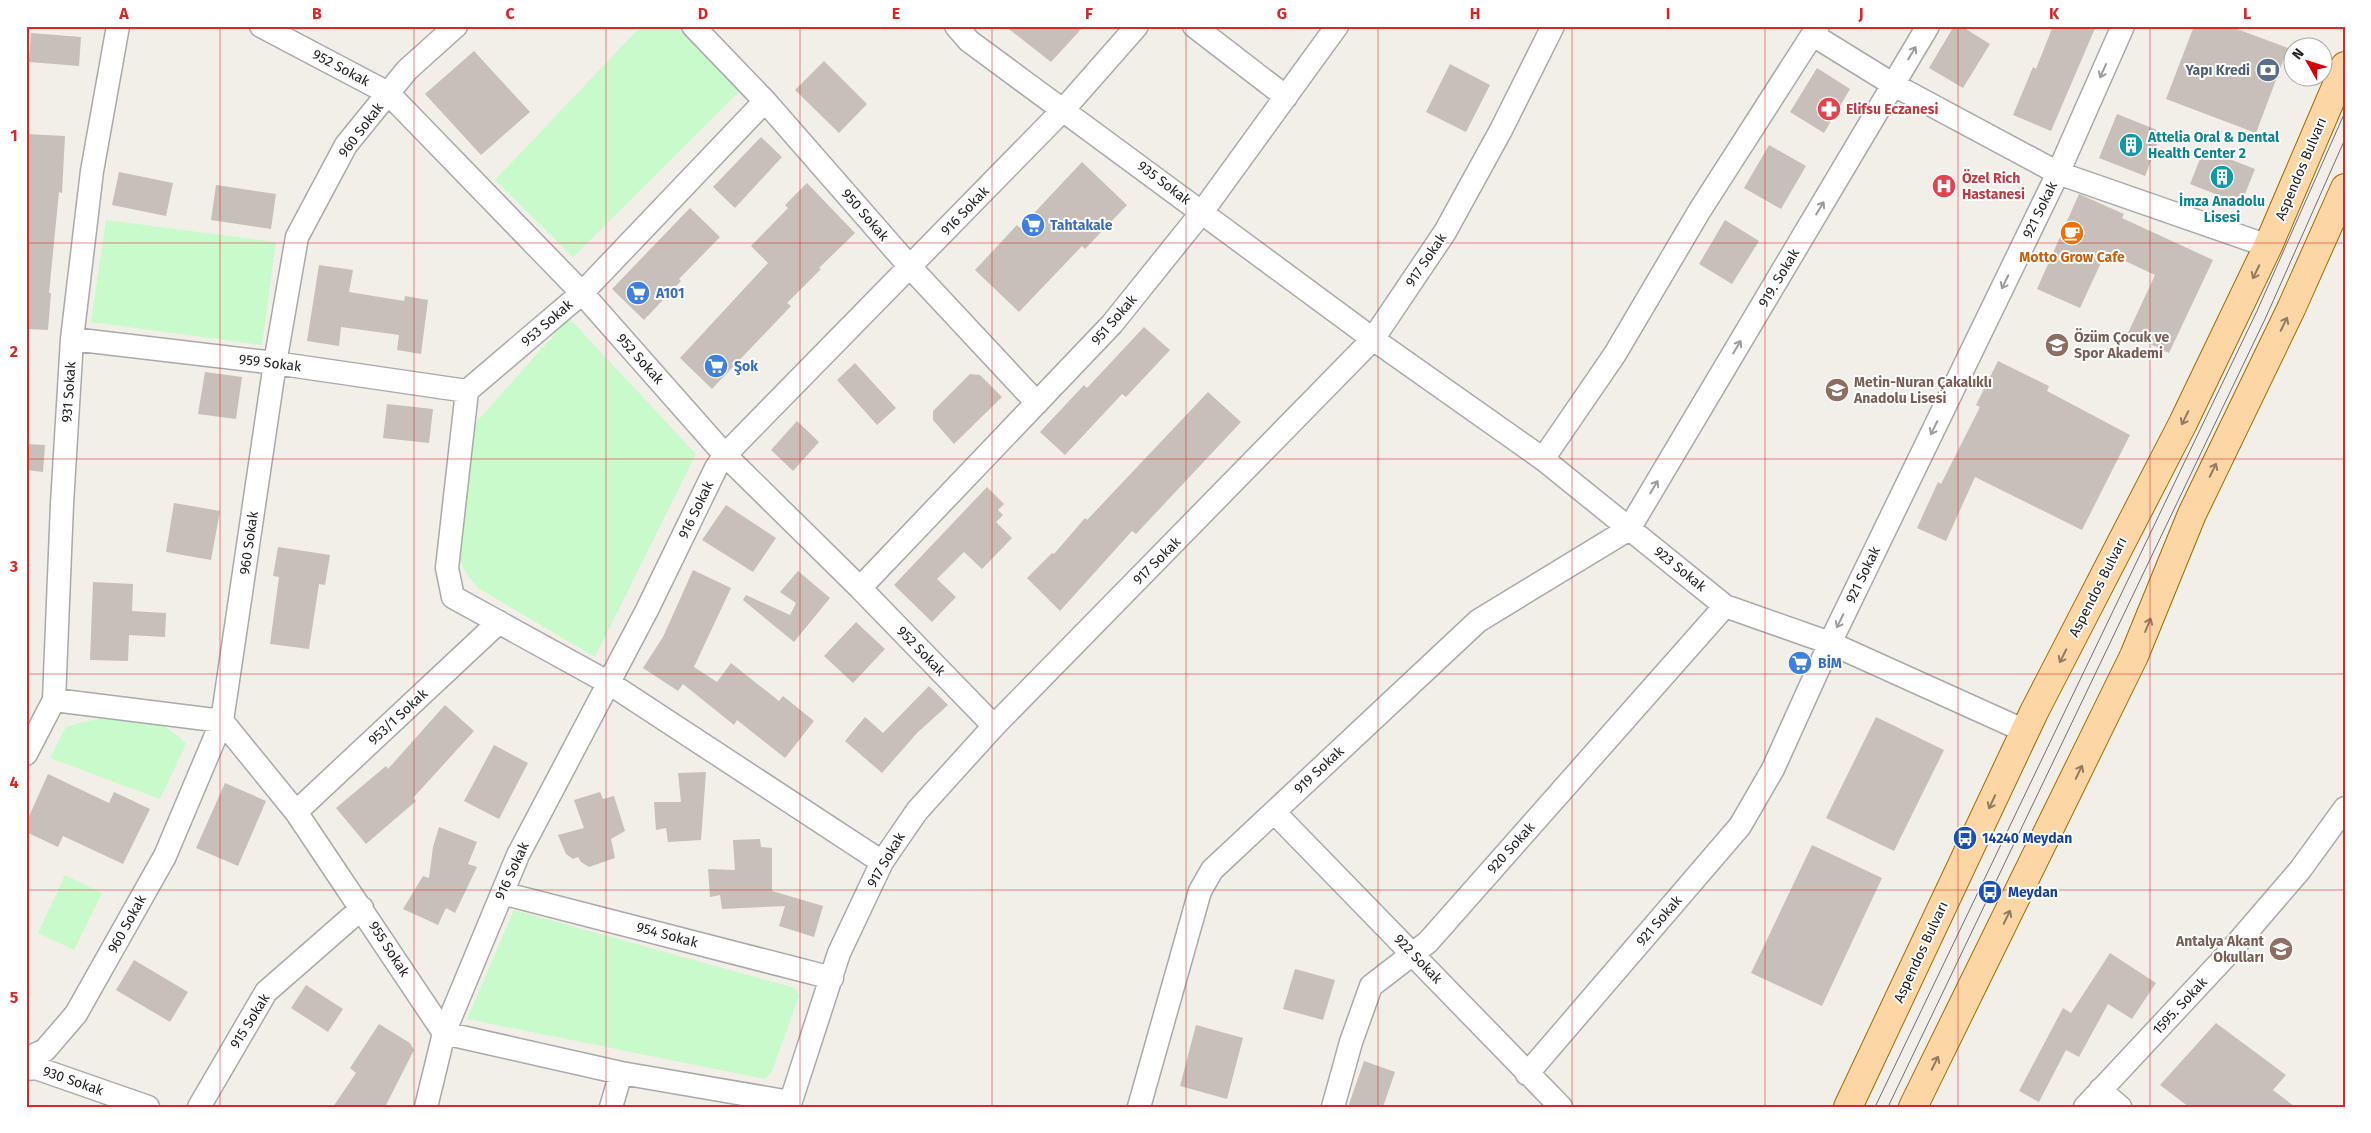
<svg xmlns="http://www.w3.org/2000/svg" width="2371" height="1133" font-family="'Fira Sans',sans-serif">
  <style>
    .park { fill: #c8facc }
    .building { fill: #c7bfb8 }
    .lines { fill: none; stroke-linecap: round; stroke-linejoin: round }
    .minor-casing { stroke: #a9a9a9; stroke-width: 25 }
    .major-casing { stroke: #a06b00; stroke-width: 30 }
    .minor { stroke: #fff; stroke-width: 22 }
    .major { stroke: #fcd6a4; stroke-width: 28 }
    .tram { stroke: #707070; stroke-width: 1 }
    .oneway { stroke: #9c9c9c }
    .oneway2 { stroke: #8f7c63 }
    .grid { fill: none; stroke: #d62828; stroke-width: 1; stroke-opacity: 0.55 }
    .labels { text-anchor: middle; dominant-baseline: central; stroke-width: 4; stroke-linejoin: round; paint-order: stroke }
    .street-label { font-size: 14px; fill: #222; stroke: #fff }
    .service-label { font-size: 14px; font-weight: bold; fill: #4e5e75; stroke: #fff; text-anchor: end }
    .health-label { font-size: 14px; font-weight: bold; fill: #be3a42; stroke: #fff; text-anchor: start }
    .culture-label { font-size: 14px; font-weight: bold; fill: #0d838f; stroke: #fff; text-anchor: start }
    .shop-label { font-size: 14px; font-weight: bold; fill: #366cbe; stroke: #fff; text-anchor: start }
    .food-label { font-size: 14px; font-weight: bold; fill: #c56008; stroke: #fff }
    .education-label { font-size: 14px; font-weight: bold; fill: #785e54; stroke: #fff; text-anchor: start }
    .transit-label { font-size: 14px; font-weight: bold; fill: #164399; stroke: #fff; text-anchor: start }
    .neatline { fill: none; stroke: #d62828; stroke-width: 2 }
    .grid-label { font-size: 16px; text-anchor: middle; font-weight: bold; fill: #d62828 }
  </style>
  <rect width="100%" height="100%" fill="#f2efe9"/>
  <path class="park" d="M641,26H677L741,90L573,257L495,180Z
    M106,220L276,242L262,345L91,322Z
    M569,318L696,454L595,657L478,588L466,573L461,562L463,496L472,427Z
    M115,716C146,720 163,719 186,744L160,799L50,758L66,727L83,722Z
    M65,875L102,893L74,950L38,933Z
    M514,910L795,988L799,996L772,1071L765,1079L467,1019Z"/>
  <path class="building" d="M1005,26H1084L1051,62Z
    M1954,26H1961L1990,44L1963,88L1929,68Z
    M2053,26H2096L2051,131L2013,115L2033,67L2036,69Z
    M2194,26H2229L2288,48L2256,133L2166,99Z
    M31,33L81,37L79,66L29,62Z
    M474,51L530,112L481,155L425,94Z
    M824,61L867,104L839,133L795,90Z
    M1450,64L1490,85L1466,132L1426,112Z
    M1817,68L1850,89L1824,133L1790,112Z
    M2117,114L2162,132L2145,176L2099,158Z
    M26,134L65,136L62,193L59,192L49,293H51L48,330L26,329Z
    M761,137L782,157L735,208L713,187Z
    M1769,145L1806,166L1781,209L1744,188Z
    M2204,149L2255,169L2241,204L2190,184Z
    M1082,162L1127,205L1085,249L1082,246L1019,312L975,270L1017,225L1020,228Z
    M119,172L173,183L166,216L112,205Z
    M807,183L855,233L819,268L821,269L787,303L791,306L712,389L680,358L768,263L751,246L788,208L785,205Z
    M216,185L276,194L271,229L211,220Z
    M2079,194L2124,214L2122,218L2213,260L2169,353L2128,333L2155,275L2106,252L2080,308L2037,289Z
    M690,208L720,237L679,279L681,281L644,320L612,289Z
    M1725,220L1759,241L1732,284L1699,264Z
    M319,265L353,270L349,292L404,301L405,296L428,300L421,354L397,350L399,335L341,327L339,346L307,341Z
    M1144,327L1170,350L1126,397L1122,394L1065,455L1040,432L1084,385L1087,388Z
    M1998,361L2049,386L2047,391L2130,435L2082,530L1975,477L1946,541L1917,528L1938,482L1941,484L1980,407L1976,405Z
    M855,363L896,408L877,425L837,380Z
    M205,372L242,377L236,419L198,414Z
    M970,374L980,375L1002,397L954,444L933,420V411Z
    M1208,392L1241,422L1136,534L1132,531L1060,611L1027,578L1052,553L1054,554L1085,518L1087,520Z
    M387,404L433,409L429,443L383,438Z
    M797,421L819,442L793,471L771,450Z
    M26,444L45,445L43,472L26,470Z
    M987,487L1004,504L998,510L1003,515L996,522L1012,538L982,569L964,552L937,579L956,597L932,622L894,585Z
    M174,503L220,511L211,560L166,552Z
    M726,505L776,538L753,572L702,540Z
    M278,547L330,555L325,585L319,584L309,649L270,644L279,577L273,576Z
    M693,570L731,588L694,667L717,682L731,663L779,701L783,696L814,721L785,758L737,720L734,725L683,684L678,691L643,668L663,637Z
    M798,571L830,598L794,642L743,600L746,595L790,615L796,603L780,592Z
    M93,582L133,584L132,611L166,613L165,637L129,635L128,661L90,660Z
    M856,622L885,649L853,683L824,656Z
    M929,686L948,705L917,733L882,773L845,741L865,717L883,733Z
    M445,705L474,731L413,798L416,801L366,844L336,808L386,766L388,769Z
    M1876,717L1944,750L1894,851L1826,818Z
    M494,745L528,763L499,819L464,801Z
    M706,772L701,840L668,842L666,828L656,830L654,802H681L678,773Z
    M48,774L109,803L114,792L150,809L123,864L63,836L58,847L26,832V823Z
    M225,783L266,801L238,866L196,848Z
    M600,792L603,799L614,796L625,831L611,839L615,858L589,867L581,862L578,857L573,859L566,854L558,835L584,828L574,800Z
    M439,827L477,842L468,864L477,867L455,913L446,908L438,925L403,909L423,876L429,878L433,847Z
    M760,839L761,847L772,848V891L823,906L814,937L779,926L785,906L722,909L720,895L710,897L708,869L735,870L733,840Z
    M1812,845L1882,878L1822,1006L1751,973Z
    M2110,953L2156,983L2132,1019L2108,1004L2079,1057L2066,1050L2039,1102L2019,1091L2063,1008L2071,1013Z
    M134,960L188,992L170,1022L116,990Z
    M1295,969L1335,980L1323,1020L1283,1009Z
    M306,985L343,1009L328,1032L291,1008Z
    M2216,1023L2286,1075L2273,1090L2295,1107H2189L2160,1085Z
    M379,1024L410,1043L414,1050L385,1107H333L356,1073L350,1068Z
    M1196,1025L1243,1038L1227,1099L1180,1086Z
    M1364,1061L1395,1072L1383,1107H1348Z"/>
  <g class="lines">
    <g class="minor-casing">
      <path id="minor" d="M261,26L388,93L582,293L725,455L860,588L994,726
        M693,26L765,101L911,268L1037,403
        M956,26L969,41L1373,339L1543,459L1725,606L1830,643L2025,731
        M1194,26L1286,97
        M1813,35L1894,85L2058,173L2268,246
        M765,101L582,293L467,391L447,568L453,597L609,683L882,862
        M72,339L275,363L467,391
        M1543,459L1615,354L1700,210L1818,26
        M860,588L1112,324L1202,212L1337,26
        M54,700L222,721L296,812L444,1033L621,1073L790,1102
        M26,754L54,700L62,504L72,339L92,171L118,26
        M296,812L499,622
        M1274,812L1561,1107
        M502,893L832,978
        M26,1059L45,1050L76,1014L165,856L222,721L275,363L297,237L346,145L407,70L456,26
        M26,1069L36,1068L148,1107
        M1527,1074L1740,826L1773,769L1830,643L2058,173L2123,26
        M2100,1090L2120,1107
        M199,1107L266,992L362,908
        M426,1107L444,1033L518,855L647,610L716,468L725,455L1064,109L1137,26
        M611,1107L621,1073
        M789,1107L839,953L882,862L917,811L994,726L1373,339L1445,232L1501,130L1553,26
        M1139,1107L1200,891L1212,870L1478,621L1629,529L1928,26
        M1333,1107L1351,1042L1371,986L1428,942L1725,606
        M2085,1107L2227,955L2300,870L2345,808"/>
    </g>
    <g class="major-casing">
      <path id="major" d="M1848,1107L2034,712L2183,423L2268,246L2345,66
        M1913,1107L2134,656L2192,514L2291,309L2345,188"/>
    </g>
    <use href="#minor" class="minor"/>
    <use href="#major" class="major"/>
    <path class="tram" d="M1875,1107L2257,311L2345,112
      M1888,1107L2266,317L2345,139"/>
  </g>
  <defs><path id="oneway-shaft" d="M-6 0H5M1.5-3L5.5 0L1.5 3" fill="none" stroke-width="1.6" stroke-linecap="round" stroke-linejoin="round" transform="scale(1.25)"/></defs>
  <g class="oneway">
    <use href="#oneway-shaft" transform="translate(1912 53) rotate(-59)"/>
    <use href="#oneway-shaft" transform="translate(2103 71) rotate(114)"/>
    <use href="#oneway-shaft" transform="translate(1820 208) rotate(-59)"/>
    <use href="#oneway-shaft" transform="translate(2005 282) rotate(116)"/>
    <use href="#oneway-shaft" transform="translate(1737 347) rotate(-59)"/>
    <use href="#oneway-shaft" transform="translate(1934 428) rotate(116)"/>
    <use href="#oneway-shaft" transform="translate(1654 487) rotate(-59)"/>
    <use href="#oneway-shaft" transform="translate(1840 621) rotate(116)"/>
  </g>
  <g class="oneway2">
    <use href="#oneway-shaft" transform="translate(2256 272) rotate(116)"/>
    <use href="#oneway-shaft" transform="translate(2284 324) rotate(-64)"/>
    <use href="#oneway-shaft" transform="translate(2185 418) rotate(116)"/>
    <use href="#oneway-shaft" transform="translate(2213 470) rotate(-64)"/>
    <use href="#oneway-shaft" transform="translate(2148 625) rotate(-68)"/>
    <use href="#oneway-shaft" transform="translate(2063 656) rotate(117)"/>
    <use href="#oneway-shaft" transform="translate(2079 772) rotate(-64)"/>
    <use href="#oneway-shaft" transform="translate(1992 802) rotate(115)"/>
    <use href="#oneway-shaft" transform="translate(2007 917) rotate(-64)"/>
    <use href="#oneway-shaft" transform="translate(1935 1063) rotate(-64)"/>
  </g>
  <path class="grid" d="M220,26V1107M414,26V1107M606,26V1107M800,26V1107M992,26V1107M1186,26V1107M1378,26V1107M1572,26V1107M1765,26V1107M1958,26V1107M2150,26V1107M26,243H2345M26,459H2345M26,674H2345M26,890H2345"/>
  <defs>
    <g id="bank-disc" transform="scale(1.25)"><circle r="9.5" fill="#5c6f8a" stroke="#fff"/><path d="M-6-4H6V4H-6ZM0-2.3a2.3 2.3 0 1 0 0 4.6a2.3 2.3 0 1 0 0-4.6Z" fill="#fff"/></g>
    <g id="pharmacy-disc" transform="scale(1.25)"><circle r="9.5" fill="#e0444e" stroke="#fff"/><path d="M-2-6h4v4h4v4h-4v4h-4v-4h-4v-4h4Z" fill="#fff"/></g>
    <g id="building-disc" transform="scale(1.25)"><circle r="9.5" fill="#0f9aa8" stroke="#fff"/><path d="M-4-6H4V6H1V3H-1V6H-4ZM-2.5-4.3h1.7v1.8h-1.7ZM.8-4.3h1.7v1.8H.8ZM-2.5-1h1.7V.8h-1.7ZM.8-1h1.7V.8H.8Z" fill="#fff"/></g>
    <g id="hospital-disc" transform="scale(1.25)"><circle r="9.5" fill="#e0444e" stroke="#fff"/><path d="M-5-5h3v3.5h4V-5h3V5h-3V1.5h-4V5h-3Z" fill="#fff"/></g>
    <g id="supermarket-disc" transform="scale(1.25)"><circle r="9.5" fill="#3f7fe0" stroke="#fff"/><path d="M-6-5.5h2.5l.6 2H6L4.5 2H-2.5L-4.4-4H-6ZM-1.5 3.2a1.3 1.3 0 1 0 .1 0ZM3 3.2a1.3 1.3 0 1 0 .1 0Z" fill="#fff"/></g>
    <g id="cafe-disc" transform="scale(1.25)"><circle r="9.5" fill="#e8710a" stroke="#fff"/><path d="M-5.5-4.5H6V0H3Q3 3.5 0 3.5H-2.5Q-5.5 3.5-5.5 0ZM3-3.2v2h1.7v-2ZM-6 4.5H4V6H-6Z" fill="#fff"/></g>
    <g id="school-disc" transform="scale(1.25)"><circle r="9.5" fill="#8d6e63" stroke="#fff"/><path d="M0-5L7-2L0 1L-7-2ZM-4 1L0 2.5L4 1V4Q0 6-4 4Z" fill="#fff"/></g>
    <g id="bus-disc" transform="scale(1.25)"><circle r="9.5" fill="#1a4fb4" stroke="#fff"/><path d="M-5-6H5V4H4V6H2V4H-2V6H-4V4H-5ZM-3.5-4V0h7V-4ZM-3.5 1.2v1.5H-2V1.2ZM2 1.2v1.5H3.5V1.2Z" fill="#fff"/></g>
  </defs>
  <g fill-rule="evenodd">
    <use href="#bank-disc" x="2268" y="70"/>
    <use href="#pharmacy-disc" x="1829" y="109"/>
    <use href="#building-disc" x="2131" y="145"/>
    <use href="#building-disc" x="2222" y="177"/>
    <use href="#hospital-disc" x="1944" y="186"/>
    <use href="#supermarket-disc" x="1033" y="225"/>
    <use href="#cafe-disc" x="2072" y="233"/>
    <use href="#supermarket-disc" x="638" y="293"/>
    <use href="#school-disc" x="2057" y="345"/>
    <use href="#supermarket-disc" x="716" y="366"/>
    <use href="#school-disc" x="1837" y="390"/>
    <use href="#supermarket-disc" x="1800" y="663"/>
    <use href="#bus-disc" x="1965" y="838"/>
    <use href="#bus-disc" x="1990" y="892"/>
    <use href="#school-disc" x="2281" y="949"/>
  </g>
  <g class="labels">
    <g class="street-label">
      <text transform="translate(341 68) rotate(28)">952 Sokak</text>
      <text transform="translate(361 130) rotate(-53)">960 Sokak</text>
      <text transform="translate(2301 169) rotate(-67)">Aspendos Bulvarı</text>
      <text transform="translate(1164 183) rotate(37)">935 Sokak</text>
      <text transform="translate(2040 210) rotate(-64)">921 Sokak</text>
      <text transform="translate(965 211) rotate(-46)">916 Sokak</text>
      <text transform="translate(865 215) rotate(49)">950 Sokak</text>
      <text transform="translate(1426 260) rotate(-56)">917 Sokak</text>
      <text transform="translate(1779 278) rotate(-59)">919. Sokak</text>
      <text transform="translate(1114 320) rotate(-49)">951 Sokak</text>
      <text transform="translate(547 323) rotate(-41)">953 Sokak</text>
      <text transform="translate(640 359) rotate(48)">952 Sokak</text>
      <text transform="translate(270 363) rotate(7)">959 Sokak</text>
      <text transform="translate(69 392) rotate(-86)">931 Sokak</text>
      <text transform="translate(696 510) rotate(-64)">916 Sokak</text>
      <text transform="translate(249 543) rotate(-82)">960 Sokak</text>
      <text transform="translate(1157 561) rotate(-45)">917 Sokak</text>
      <text transform="translate(1680 569) rotate(39)">923 Sokak</text>
      <text transform="translate(1863 575) rotate(-64)">921 Sokak</text>
      <text transform="translate(2098 587) rotate(-63)">Aspendos Bulvarı</text>
      <text transform="translate(921 651) rotate(46)">952 Sokak</text>
      <text transform="translate(398 717) rotate(-43)">953/1 Sokak</text>
      <text transform="translate(1319 770) rotate(-43)">919 Sokak</text>
      <text transform="translate(1511 848) rotate(-48)">920 Sokak</text>
      <text transform="translate(886 860) rotate(-60)">917 Sokak</text>
      <text transform="translate(512 871) rotate(-65)">916 Sokak</text>
      <text transform="translate(1659 921) rotate(-49)">921 Sokak</text>
      <text transform="translate(127 924) rotate(-61)">960 Sokak</text>
      <text transform="translate(667 935) rotate(15)">954 Sokak</text>
      <text transform="translate(389 949) rotate(57)">955 Sokak</text>
      <text transform="translate(1921 952) rotate(-65)">Aspendos Bulvarı</text>
      <text transform="translate(1418 959) rotate(46)">922 Sokak</text>
      <text transform="translate(2180 1006) rotate(-47)">1595. Sokak</text>
      <text transform="translate(250 1021) rotate(-58)">915 Sokak</text>
      <text transform="translate(73 1081) rotate(19)">930 Sokak</text>
    </g>
    <g class="service-label">
      <text x="2250" y="70">Yapı Kredi</text>
    </g>
    <g class="health-label">
      <text x="1846" y="109">Elifsu Eczanesi</text>
      <text x="1962" y="178">Özel Rich<tspan x="1962" dy="16">Hastanesi</tspan></text>
    </g>
    <g class="culture-label">
      <text x="2148" y="137">Attelia Oral &amp; Dental<tspan x="2148" dy="16">Health Center 2</tspan></text>
      <text x="2222" y="201" text-anchor="middle">İmza Anadolu<tspan x="2222" dy="16">Lisesi</tspan></text>
    </g>
    <g class="shop-label">
      <text x="1050" y="225">Tahtakale</text>
      <text x="656" y="293">A101</text>
      <text x="734" y="366">Şok</text>
      <text x="1818" y="663">BİM</text>
    </g>
    <g class="food-label">
      <text x="2072" y="257">Motto Grow Cafe</text>
    </g>
    <g class="education-label">
      <text x="2074" y="337">Özüm Çocuk ve<tspan x="2074" dy="16">Spor Akademi</tspan></text>
      <text x="1854" y="382">Metin-Nuran Çakalıklı<tspan x="1854" dy="16">Anadolu Lisesi</tspan></text>
      <text x="2264" y="941" text-anchor="end">Antalya Akant<tspan x="2264" dy="16">Okulları</tspan></text>
    </g>
    <g class="transit-label">
      <text x="1982" y="838">14240 Meydan</text>
      <text x="2008" y="892">Meydan</text>
    </g>
  </g>
  <rect width="2371" height="1133" fill="none" stroke="#ffffff" stroke-width="55"/>
  <g transform="translate(2308 62) rotate(309)"><circle r="24" fill="#ffffff" stroke="#a7a7a7"/>
  <path d="M0-4L9 19L0 12L-9 19Z" fill="#d40000"/>
  <text y="-8" font-size="14" font-weight="bold" text-anchor="middle" fill="#222222">N</text>
  </g>
  <rect x="28" y="28" width="2316" height="1078" class="neatline"/>
  <g class="grid-label">
    <text x="124" y="19">A</text>
    <text x="317" y="19">B</text>
    <text x="510" y="19">C</text>
    <text x="703" y="19">D</text>
    <text x="896" y="19">E</text>
    <text x="1089" y="19">F</text>
    <text x="1282" y="19">G</text>
    <text x="1475" y="19">H</text>
    <text x="1668" y="19">I</text>
    <text x="1861" y="19">J</text>
    <text x="2054" y="19">K</text>
    <text x="2247" y="19">L</text>
    <text x="14" y="141">1</text>
    <text x="14" y="357">2</text>
    <text x="14" y="572">3</text>
    <text x="14" y="788">4</text>
    <text x="14" y="1003">5</text>
  </g>
</svg>
